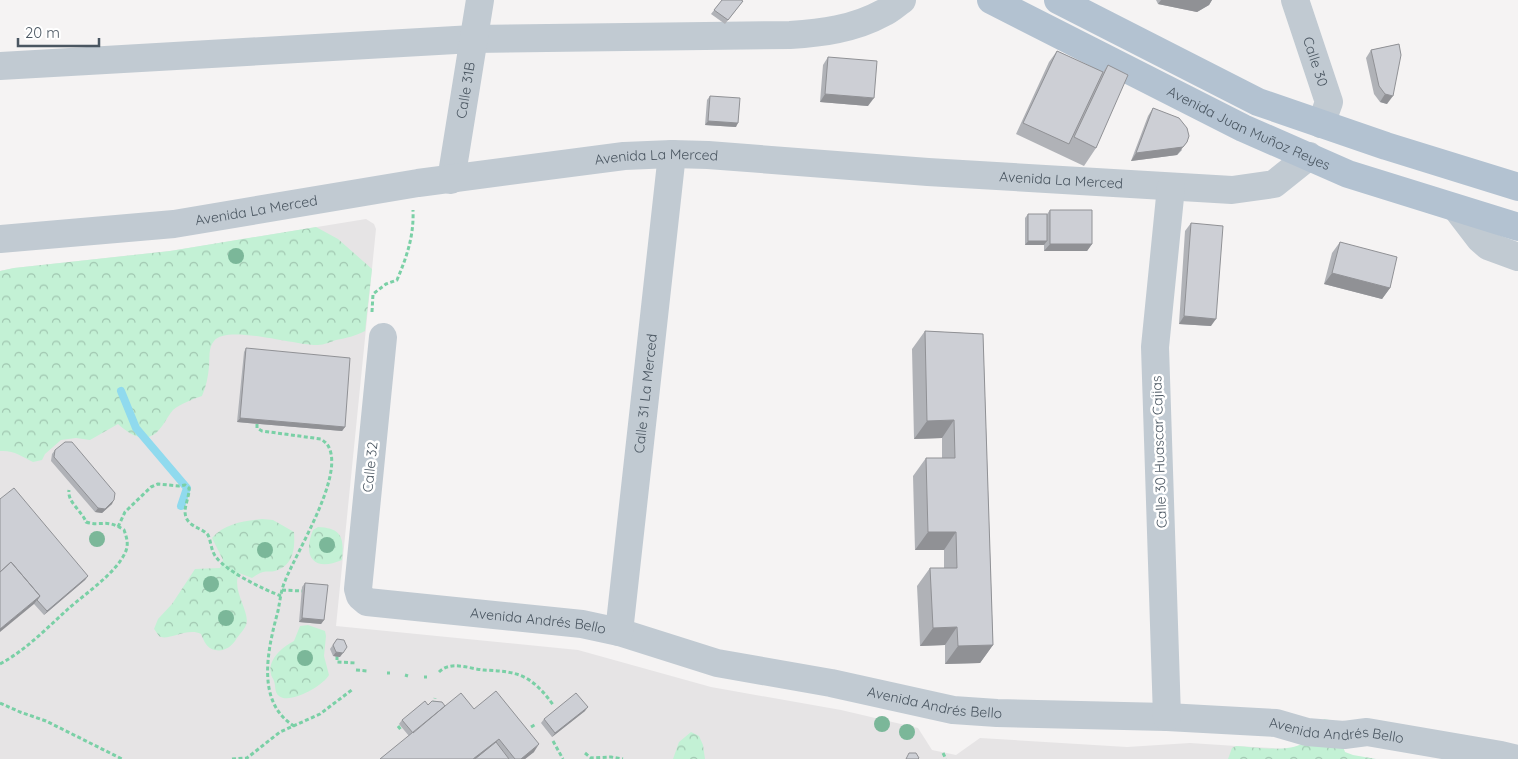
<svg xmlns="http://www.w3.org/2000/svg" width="1518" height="759" font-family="Quicksand,sans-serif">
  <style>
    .education { fill: #e6e4e5 }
    .forest { fill: url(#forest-crowns) }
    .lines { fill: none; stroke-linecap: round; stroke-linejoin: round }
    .stream { stroke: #90daee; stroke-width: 8 }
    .path { stroke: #7ad0a6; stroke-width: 3; stroke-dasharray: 4 2.5; stroke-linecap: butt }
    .minor { stroke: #c1cad2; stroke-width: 28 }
    .major { stroke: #b3c2d1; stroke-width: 28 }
    .tree { fill: #7bb799 }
    .wall { fill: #b0b2b7 }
    .shaded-wall { fill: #909195 }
    .building { fill: #cdcfd5; stroke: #909195 }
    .labels { text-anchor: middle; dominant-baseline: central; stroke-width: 5; stroke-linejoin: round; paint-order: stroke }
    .street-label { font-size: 14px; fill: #4a5661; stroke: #fff }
  </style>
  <defs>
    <pattern id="forest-crowns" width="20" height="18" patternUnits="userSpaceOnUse" patternTransform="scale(1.25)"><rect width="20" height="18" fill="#c3f1d5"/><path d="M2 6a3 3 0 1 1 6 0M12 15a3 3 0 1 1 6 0" fill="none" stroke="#a0c6b0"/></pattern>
  </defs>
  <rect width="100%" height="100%" fill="#f5f3f3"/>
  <path class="education" d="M366,219L374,224L376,229L336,626L578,650L711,687L841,710L918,728L932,750L956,755L980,738L1127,747L1190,743L1236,746L1308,750L1376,759H0V271L14,268L170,251Z"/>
  <path class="forest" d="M316,227L338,239L372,269L365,331C355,336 347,338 336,340C330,342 324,345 318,345C296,346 227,324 214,341C208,348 210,358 209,367C208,377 206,387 202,396C193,399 180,404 173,410C167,417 163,427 156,433C143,444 128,433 118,424L90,440L76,438L61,440L45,454L42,460L33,462C21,456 14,450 0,451V271L14,268L170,251Z
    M262,519L273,520L294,532C295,548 294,565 275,571C271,572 267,571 263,572C259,573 255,576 252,578L239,573C231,591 251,612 246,625C244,630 238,636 235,641C231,647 223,652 215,650C207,649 204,641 201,634C187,627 167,642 159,636C159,636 155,630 154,629L158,619L172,604L195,569L220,568L223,560L212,538C225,523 244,521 262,519Z
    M318,527C343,528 344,539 342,560C314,572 302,557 313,530Z
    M308,625L325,631L326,636L324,656L329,675C324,685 290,705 279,696C274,692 276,686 274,681C273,678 271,676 271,674C267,659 284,646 294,641L300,626Z
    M1324,719L1334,721L1345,752L1353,755L1376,759H1228L1232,748L1236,746C1254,747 1288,753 1303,743C1312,737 1317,726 1324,719Z
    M691,732L699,736L703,745L705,759H673L679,742Z"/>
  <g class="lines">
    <path class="stream" d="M121,391L136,428L187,488L181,506"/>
    <path class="path" d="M372,312L373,294L386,284L397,280C407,256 414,236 413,210
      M257,424V428L262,431L321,439C325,442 328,444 330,450C341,481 297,551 285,581C281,590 280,601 278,611C268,648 255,702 294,726
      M118,527L125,512L151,487L158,484L179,486L185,485L189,488C190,499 179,513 190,523C195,528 203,529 208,535C211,541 211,551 216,557C227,572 263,589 281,596
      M282,590L302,591
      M337,656V662L357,663
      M0,664C26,650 47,628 68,609C86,593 115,574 125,553C129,545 127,538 124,530C106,518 101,527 86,522C82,511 67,502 69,490
      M356,670L367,671
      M439,672C451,660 470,669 484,670C499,671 513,671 526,678C538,685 546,695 554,706
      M387,673H390
      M405,675L408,676
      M424,677H427
      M0,703L20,712L46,721L122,759
      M434,705L435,698
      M398,726L401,730
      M531,727L536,724
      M553,741L563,759
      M585,753L591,758L611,757L623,759
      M943,753L946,759
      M232,759L247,758L280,732L320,714L353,689"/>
    <g class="minor">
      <path id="s1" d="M1295,0L1329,102L1321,124"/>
      <path d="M0,66L473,39L790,35C821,33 854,29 883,13C890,10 896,4 902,0"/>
      <path id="s2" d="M451,180L480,0"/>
      <path d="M1457,209L1480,239L1488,246L1518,257"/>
      <path id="s3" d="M0,239L174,224L418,183L624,156L672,154L708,155L928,172L1232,190L1274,184L1309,156"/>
      <path id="s4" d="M383,337L358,589L360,596L367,602L582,624L619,632L717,663L831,683L953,710L997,713L1167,717L1276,723L1307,732L1344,735L1367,732L1501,755L1517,759"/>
      <path id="s5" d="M619,632L672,154"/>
      <path d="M1167,717L1155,347L1171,187"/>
    </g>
    <g class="major">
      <path id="s6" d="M991,0L1243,128L1348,174L1518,227"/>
      <path d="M1058,0L1258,102L1386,146L1518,187"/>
    </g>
  </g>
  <g class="tree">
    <circle cx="236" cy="256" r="8"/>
    <circle cx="97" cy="539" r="8"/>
    <circle cx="327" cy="545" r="8"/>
    <circle cx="265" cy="550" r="8"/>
    <circle cx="211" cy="584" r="8"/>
    <circle cx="226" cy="618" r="8"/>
    <circle cx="305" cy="658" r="8"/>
    <circle cx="882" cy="724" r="8"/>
    <circle cx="907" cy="732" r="8"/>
  </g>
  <path class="wall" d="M722,0L743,1L725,24L711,14Z
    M1156,0H1212L1209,5L1197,12L1158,4Z
    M1399,44L1387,104L1380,102L1374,94L1366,58L1371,50Z
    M1057,51L1103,72L1108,65L1096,148L1084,166L1016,134L1049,62Z
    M828,57L868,106L820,102L823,65Z
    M710,96L736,127L705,125L707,100Z
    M1153,108L1182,150L1177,155L1131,161L1148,116Z
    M1050,210L1092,244L1087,251H1044V245H1025V218L1028,214H1047Z
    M1191,223L1211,326L1179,324L1185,231Z
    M1340,242L1390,288L1382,299L1324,284L1332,253Z
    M925,331L983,334L993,645L980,663L945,664V645L920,646L917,586L930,568H944V550H915L913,476L926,458H942V438L914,439L912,349Z
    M246,348L345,427L342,431L237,422L244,352Z
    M55,450L112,504L102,513L95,512L51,461L52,454Z
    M0,499L88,576L85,580L44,615L34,604Z
    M305,583L324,620L321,624L299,622L302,587Z
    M337,639L340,657L333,656L330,649Z
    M428,705L474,709L534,752L525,759H380L409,736L399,724L402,720Z
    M585,711L552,737L541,723L544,719Z"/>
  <path class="shaded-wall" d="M1161,0H1212L1209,5L1197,12L1158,4Z
    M825,94L874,98L868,106L820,102Z
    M1385,94L1393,96L1387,104L1380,102Z
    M708,121L738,123L736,127L705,125Z
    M1187,142L1177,155L1131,161L1136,153Z
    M1028,241H1047L1044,245H1025Z
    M1050,244H1092L1087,251H1044Z
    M1332,273L1390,288L1382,299L1324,284Z
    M1184,316L1216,319L1211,326L1179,324Z
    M240,418L345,427L342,431L237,422Z
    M954,420L942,438L914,439L927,421Z
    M114,500L112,504L102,513L95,512L98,508Z
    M928,532H956L944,550H915Z
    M88,576L85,580L44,615L47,611Z
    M40,596L34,604L0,632V629Z
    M302,618L324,620L321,624L299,622Z
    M957,627L945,645L920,646L933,628Z
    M993,645L980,663L945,664L958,646Z
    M336,652L343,653L340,657L333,656Z
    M588,707L585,711L552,737L555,733Z
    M499,739L493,746L477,759H473Z
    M539,744L534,752L525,759H521Z"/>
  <path class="building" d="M722,0H741L743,1L728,20L714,10Z
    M1399,44L1401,55L1393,96L1385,94L1379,86L1371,50Z
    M1057,51L1103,72L1069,144L1023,123Z
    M828,57L877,61L874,98L825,94Z
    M1108,65L1128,75L1096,148L1074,137Z
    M710,96L740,98L738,123L708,121Z
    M1153,108L1179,118L1187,128L1189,136L1187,142L1183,147L1136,153Z
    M1050,210H1092V244H1050Z
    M1028,214H1047V241H1028Z
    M1191,223L1223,226L1216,319L1184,316Z
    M1340,242L1397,257L1390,288L1332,273Z
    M925,331L983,334L993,645L958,646L957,627L933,628L930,568H957L956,532H928L926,458H955L954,420L927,421Z
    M246,348L350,358L345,427L240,418Z
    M65,442H72L115,493L114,500L105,509L98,508L54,457L55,450Z
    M14,488L88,576L47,611L37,600L40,596L11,562L0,572V499Z
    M11,562L40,596L0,629V572Z
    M305,583L328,585L324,620L302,618Z
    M337,639L344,640L347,647L343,653L336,652L333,645Z
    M496,691L539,744L521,759H515L499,739L473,759H380L461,693L474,709Z
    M576,693L588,707L555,733L544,719Z
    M425,701L428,705L432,701L442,702L445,706L413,733L402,720Z
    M496,742L509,759H475Z
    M909,753H916L919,758L918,759H906Z"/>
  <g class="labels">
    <g class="street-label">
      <text stroke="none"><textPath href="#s1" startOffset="65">Calle 30</textPath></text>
      <text stroke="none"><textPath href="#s2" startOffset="91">Calle 31B</textPath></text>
      <text stroke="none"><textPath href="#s6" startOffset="288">Avenida Juan Muñoz Reyes</textPath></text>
      <text stroke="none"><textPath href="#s3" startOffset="662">Avenida La Merced</textPath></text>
      <text stroke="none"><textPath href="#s3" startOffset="1068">Avenida La Merced</textPath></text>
      <text stroke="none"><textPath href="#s3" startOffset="258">Avenida La Merced</textPath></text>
      <text stroke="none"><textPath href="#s5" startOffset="240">Calle 31 La Merced</textPath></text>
      <text transform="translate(1159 452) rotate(-92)">Calle 30 Huascar Cajias</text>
      <text transform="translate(370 467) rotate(-84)">Calle 32</text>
      <text stroke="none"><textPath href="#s4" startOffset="442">Avenida Andrés Bello</textPath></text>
      <text stroke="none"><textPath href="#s4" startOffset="848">Avenida Andrés Bello</textPath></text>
      <text stroke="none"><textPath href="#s4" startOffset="1252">Avenida Andrés Bello</textPath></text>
    </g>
  </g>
  <path d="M18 38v8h81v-8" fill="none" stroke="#4a5661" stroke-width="2.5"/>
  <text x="25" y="38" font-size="15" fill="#4a5661" stroke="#ffffff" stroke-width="4" paint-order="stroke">20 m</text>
</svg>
